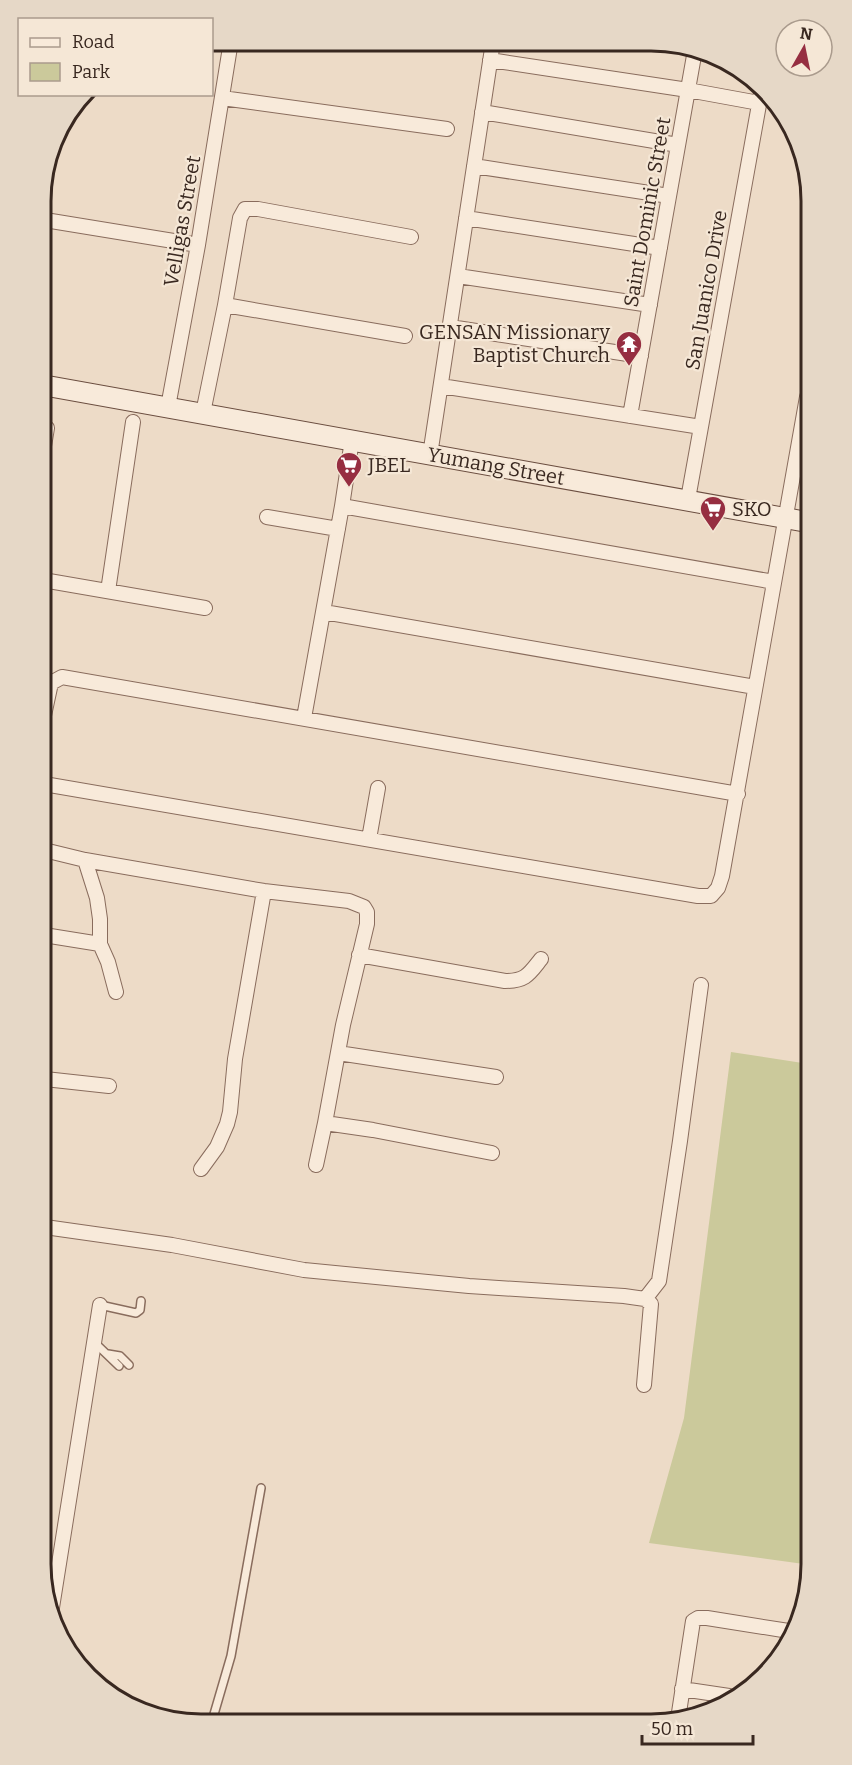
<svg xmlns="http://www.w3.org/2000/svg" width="852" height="1765" font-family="Bitter,serif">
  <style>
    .green { fill: #cbc99b }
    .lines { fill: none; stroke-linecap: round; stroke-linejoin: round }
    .service-casing { stroke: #896c5d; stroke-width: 10 }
    .minor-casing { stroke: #896c5d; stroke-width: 16 }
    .secondary-casing { stroke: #6b4e40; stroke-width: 22 }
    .service { stroke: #f8eada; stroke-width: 7 }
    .minor { stroke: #f8eada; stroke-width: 14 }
    .secondary { stroke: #f8eada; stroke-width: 20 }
    .labels { text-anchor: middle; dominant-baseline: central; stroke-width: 4.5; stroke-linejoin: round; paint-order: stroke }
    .street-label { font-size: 20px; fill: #392820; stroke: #f5e7d6 }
    .poi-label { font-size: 20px; fill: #392820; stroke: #f5e7d6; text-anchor: start }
    .rim { fill: none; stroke: #392820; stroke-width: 3 }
  </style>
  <rect width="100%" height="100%" fill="#eddbc7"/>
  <path class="green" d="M731,1052L809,1064L811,1565L649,1543L684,1418Z"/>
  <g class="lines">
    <g class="service-casing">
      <path id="service" d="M100,1305L136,1313L140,1310L141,1301
        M94,1342L119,1366
        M108,1354L120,1356L129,1365
        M212,1721L231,1656L261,1488"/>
    </g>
    <g class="minor-casing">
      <path id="minor" d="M490,60L688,90L759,103
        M222,98L447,129
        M482,112L678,145
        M474,166L669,196
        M466,218L660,248
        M45,220L198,245
        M458,276L650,305
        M225,305L405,336
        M450,327L641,356
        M441,386L701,427
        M168,407L198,245L231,41
        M203,413L225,305L240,218L245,209H258L411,237
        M630,416L695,50
        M43,452L47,428
        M430,455L493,42
        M688,499L762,88
        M342,506L774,582
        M267,517L338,529
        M43,580L205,608
        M108,591L133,422
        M324,612L755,687
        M304,718L342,506L352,440
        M43,720L51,683L62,677L738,794
        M44,784L698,896H711L718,888L722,876L807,397
        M369,839L378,788
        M44,850L85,860L264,891L349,901L364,907L367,912V924L343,1025L325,1123L373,1130L492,1153
        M85,860L97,898L100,919V944
        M44,935L100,944L108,962L116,992
        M359,955L505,981C526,981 529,974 541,959
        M338,1053L496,1077
        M45,1079L109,1086
        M316,1165L325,1123
        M201,1169L217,1147L227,1124L230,1112L235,1059L264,891
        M45,1227L172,1245L304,1270L469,1286L624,1296L645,1299L651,1304L644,1385
        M645,1299L659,1281L680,1141L701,985
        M51,1614L100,1305
        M682,1689L729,1696
        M678,1719L693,1621L698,1618H707L795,1632"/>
    </g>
    <g class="secondary-casing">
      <path id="secondary" d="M42,385L807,522"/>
    </g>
    <use href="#service" class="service"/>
    <use href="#minor" class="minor"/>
    <use href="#secondary" class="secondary"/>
  </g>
  <defs>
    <g id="temple-pin" transform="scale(1.35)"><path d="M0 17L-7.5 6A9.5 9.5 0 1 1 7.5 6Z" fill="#962e41" stroke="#f5e7d6"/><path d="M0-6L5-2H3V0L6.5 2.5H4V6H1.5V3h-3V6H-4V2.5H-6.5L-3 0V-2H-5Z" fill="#fff"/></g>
    <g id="supermarket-pin" transform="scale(1.35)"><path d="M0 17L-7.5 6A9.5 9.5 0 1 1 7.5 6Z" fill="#962e41" stroke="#f5e7d6"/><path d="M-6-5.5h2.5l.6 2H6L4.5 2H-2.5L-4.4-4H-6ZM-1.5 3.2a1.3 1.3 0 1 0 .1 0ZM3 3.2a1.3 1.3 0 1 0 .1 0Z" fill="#fff"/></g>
  </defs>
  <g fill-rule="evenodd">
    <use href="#temple-pin" x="629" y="344"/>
    <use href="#supermarket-pin" x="349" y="465"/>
    <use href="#supermarket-pin" x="713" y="509"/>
  </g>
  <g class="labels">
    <g class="street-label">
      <text transform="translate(647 212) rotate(-80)">Saint Dominic Street</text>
      <text transform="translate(182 221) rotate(-80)">Velligas Street</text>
      <text transform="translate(706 290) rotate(-80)">San Juanico Drive</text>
      <text transform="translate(496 466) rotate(10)">Yumang Street</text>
    </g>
    <g class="poi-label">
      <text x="610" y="332" text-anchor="end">GENSAN Missionary<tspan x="610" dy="23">Baptist Church</tspan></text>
      <text x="368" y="465">JBEL</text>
      <text x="732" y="509">SKO</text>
    </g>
  </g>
  <path d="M0 0H852V1765H0ZM201 51H651A150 150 0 0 1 801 201V1564A150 150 0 0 1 651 1714H201A150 150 0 0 1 51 1564V201A150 150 0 0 1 201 51Z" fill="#e6d8c7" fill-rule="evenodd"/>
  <path class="rim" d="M201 51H651A150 150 0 0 1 801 201V1564A150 150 0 0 1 651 1714H201A150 150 0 0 1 51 1564V201A150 150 0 0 1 201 51Z"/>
  <rect x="18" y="18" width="195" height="78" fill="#f5e7d6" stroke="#aa9b8d" stroke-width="1.5"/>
  <rect x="30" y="38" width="30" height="9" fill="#f8eada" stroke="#aa9b8d" stroke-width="1.5"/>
  <text x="72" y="48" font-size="18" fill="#392820">Road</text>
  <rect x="30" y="63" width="30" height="18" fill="#cbc99b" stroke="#aa9b8d" stroke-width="1.5"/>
  <text x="72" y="78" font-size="18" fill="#392820">Park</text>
  <g transform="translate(804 48) rotate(9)"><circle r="28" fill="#f5e7d6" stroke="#aa9b8d" stroke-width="1.5"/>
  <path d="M0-4.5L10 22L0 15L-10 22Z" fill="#962e41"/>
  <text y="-9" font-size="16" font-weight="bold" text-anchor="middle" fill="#392820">N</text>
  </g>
  <path d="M642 1735v9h111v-9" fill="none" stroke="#392820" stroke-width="3"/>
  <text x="651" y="1735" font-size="18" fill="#392820" stroke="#f5e7d6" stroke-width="4.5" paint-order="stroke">50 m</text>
</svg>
